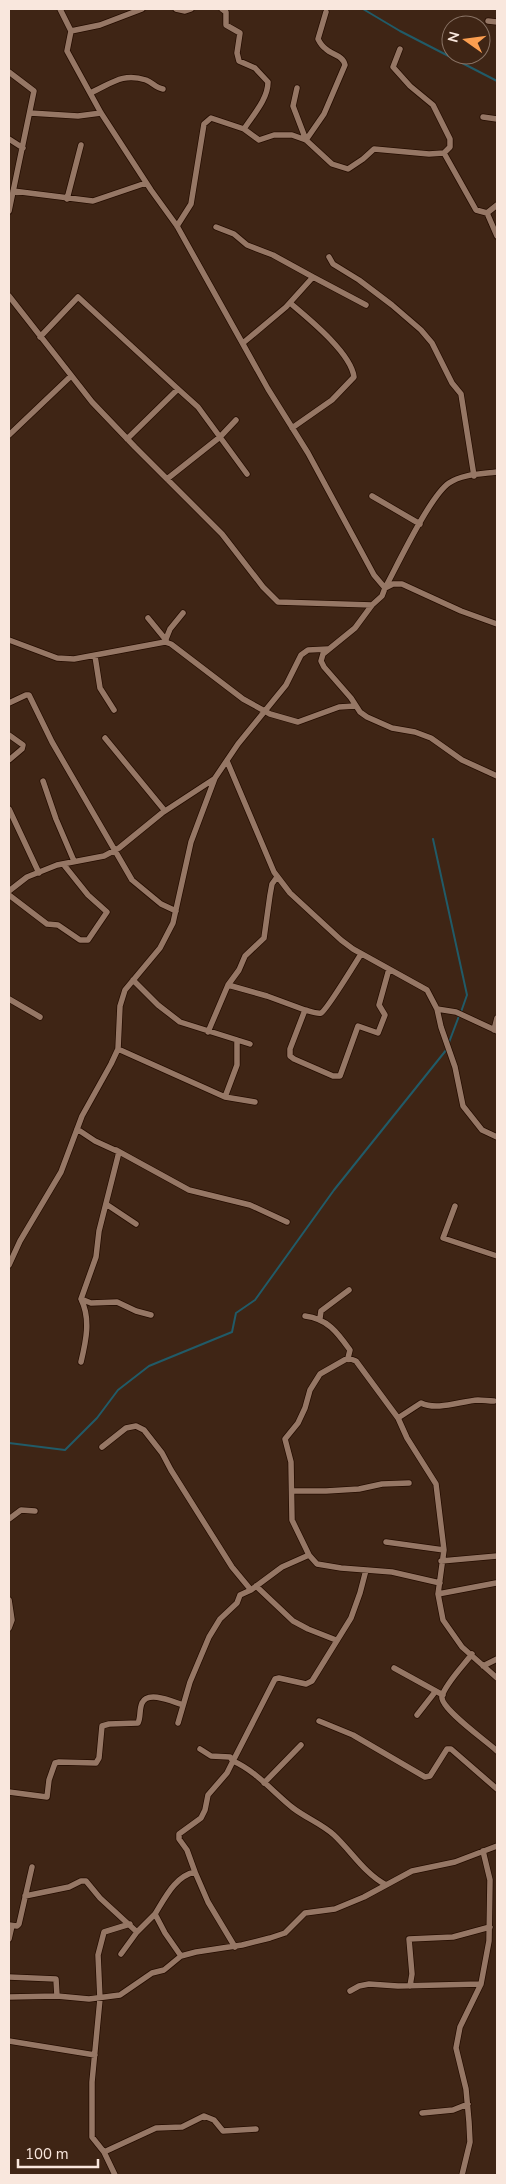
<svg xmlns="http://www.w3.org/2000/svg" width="506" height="2184" font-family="'Nunito Sans',sans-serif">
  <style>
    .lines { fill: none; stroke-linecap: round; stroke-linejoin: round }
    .stream { stroke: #215b68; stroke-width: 2 }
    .minor-casing { stroke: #250d01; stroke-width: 7 }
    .minor { stroke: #967765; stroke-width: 5.5 }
  </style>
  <rect width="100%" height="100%" fill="#3f2515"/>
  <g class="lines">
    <path class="stream" d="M363,9L400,31L497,81
      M433,839L467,995L461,1012
      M448,1045L459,1016
      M9,1443L65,1450L97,1418L118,1390L149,1366L232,1332L236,1313L255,1300L334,1190L447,1049"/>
    <g class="minor-casing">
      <path id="minor" d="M60,9L71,31L67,51L101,113L151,190L177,226L268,389L308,453L374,575L385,588L393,584H402L461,611L497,624
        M176,9L185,11L191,9
        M222,9L226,12V25L240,33L237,53L239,61L255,68L268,82C268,99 253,115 244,129
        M488,21L497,22
        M71,31L100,25L142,9
        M400,49L393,67L410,86L433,105L450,139V147L444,153
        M9,72L34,91L9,211
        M297,88L293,106L306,140L324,114L345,65C343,55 332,55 326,49C323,47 320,43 318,39L326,12
        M90,93C111,84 122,72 146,80C153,83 156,88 163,89
        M30,113L78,116L101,113
        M483,117L497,119
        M9,139L23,148
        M13,191L93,201L146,183
        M67,199L81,145
        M497,205L487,213L497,236
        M177,226L191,204L204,124L211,118L244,129L259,140L274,135H292L306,140L332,164L348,169L363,159L374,149L429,154L444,153L476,210L487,213
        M216,227L234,234L247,245L273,255L313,277
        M329,257L333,264L359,280L392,305L421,330L432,343L452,383L461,394L474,476
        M9,296L92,402L135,447L222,534L263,587L278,602L372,605L382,596L385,588C398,564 430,496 449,483C462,474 482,474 497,472
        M290,303C309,319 351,353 354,377L332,400L292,428
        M40,337L78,297L178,389
        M243,343L286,307L313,277L366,305
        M9,435L71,376
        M127,439L178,389L198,407L247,474
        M167,479L220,437L236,420
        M372,496L420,524
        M372,605L355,628L323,654L321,661L324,667L351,698L360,712L367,717L392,728L415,732L431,738L462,760L497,776
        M148,618L166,640
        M166,639L170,629L183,613
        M9,640L57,658L74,659L165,642L171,644L243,699L270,714L298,722L339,707L355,706
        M95,656L100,688L114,710
        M9,703L26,695H29L52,742L132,880L161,904L176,911
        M9,735L23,745L22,749L9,760
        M105,738L165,811
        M227,761L274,872L290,893L341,940L353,949L427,990L437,1009L441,1027L455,1067L463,1106L482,1130L497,1137
        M43,781L56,819L74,861
        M9,809L39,873
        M9,891L27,877L57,865L104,856L119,848L162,813L214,779
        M9,895L47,924L58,925L80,940H88L107,912L88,895L64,865
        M361,954C356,962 326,1011 321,1013C317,1014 309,1011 305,1010L290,1049V1056L294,1059L333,1076H340L358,1026L378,1033L385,1015L379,1005L389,969
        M133,980L158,1005L180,1022L250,1044
        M228,985L239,970L245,956L264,938L270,895L272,884L277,877
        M9,999L40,1017
        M437,1009L456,1012L497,1031
        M494,1030L497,1018
        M208,1032L228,985L267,996L305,1010
        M118,1049L225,1097L255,1102
        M225,1097L237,1065V1040
        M77,1129L95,1141L119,1152L99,1231L96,1257L81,1299C91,1319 86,1341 81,1362
        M116,1150L189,1190L250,1205L287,1222
        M106,1204L136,1224
        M455,1206L443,1238L497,1256
        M9,1265L20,1241L61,1172L82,1116L111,1064L118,1049L120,1006L125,990L160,948L173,923L191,842L215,778L238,744L286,685L301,655L308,650L328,649
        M81,1299L91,1303L117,1302L136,1311L151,1315
        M305,1316C328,1319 337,1332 350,1350L348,1358
        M320,1318L321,1311L349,1290
        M398,1418L421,1403C437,1411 461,1401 478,1400C483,1400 489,1401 494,1401
        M102,1447L126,1428L136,1426L144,1430L162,1453L171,1470L232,1567L251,1590L282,1567L309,1555
        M292,1491H326L359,1489L382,1484L409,1483
        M9,1519L21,1510L35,1511
        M386,1542L444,1550
        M441,1561L497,1556
        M440,1583L392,1572L341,1568L317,1564L309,1555L292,1520L291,1462L285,1439L298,1423L305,1408L310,1390L320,1374L348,1358L356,1361L398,1418L407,1438L436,1484L444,1550L438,1594L443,1620L462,1647L497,1678
        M256,1586L293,1621L308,1629L336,1640
        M438,1594L496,1583
        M9,1600L12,1620L9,1628
        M472,1654C463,1666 446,1683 442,1696C439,1708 488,1742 497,1751
        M483,1666L497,1659
        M394,1668L443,1695
        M417,1715L435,1692
        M319,1721L353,1735L425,1777L430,1776L447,1749H451L497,1789
        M178,1723L190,1682L209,1637L220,1619L237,1603L240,1595L251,1590
        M200,1749L211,1756L230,1757L233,1761L275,1679L279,1678L306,1684L312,1681L351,1618L360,1593L366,1570
        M264,1783L301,1745
        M9,1792L47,1797L49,1780L55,1763L59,1762L96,1763L99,1758L102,1726L109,1724L138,1723C141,1717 139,1710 142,1703C148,1690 173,1702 183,1705
        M195,1872L208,1902L235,1947
        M25,1896L69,1887L81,1881H86L100,1898L137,1932L121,1954
        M9,1925L17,1926L19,1924L32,1867
        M137,1932L155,1914
        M9,1939L12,1926
        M181,1956L165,1933L155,1914C165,1898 175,1876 195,1872L187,1850L179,1839V1834L201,1818L205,1810L208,1795L227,1773L233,1761C256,1771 273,1792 293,1808C306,1818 322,1824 334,1835C352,1852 364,1873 386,1885
        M9,1977L56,1979L57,1996
        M410,1986L412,1974L409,1939L453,1937L490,1927
        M350,1991L359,1986L369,1984L398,1986L481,1984
        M9,1997L57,1996L89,1999L120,1995L152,1973L164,1970L181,1956L196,1952L242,1945L270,1938L285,1933L305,1913L335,1909L364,1897L412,1871L455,1862L497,1846
        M9,2041L95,2055
        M422,2113L453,2110L468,2104
        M104,2152L156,2128L182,2127L204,2116L214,2120L223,2131L256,2129
        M115,2175L104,2152L92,2137V2082L100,1999L98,1955L104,1932L130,1924
        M462,2175L470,2142L469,2122L466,2089L456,2048L460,2027L481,1984L489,1941L490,1880L483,1851"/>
    </g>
    <use href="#minor" class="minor"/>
  </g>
  <rect width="506" height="2184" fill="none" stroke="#f9e7dd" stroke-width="20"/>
  <g transform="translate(466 40) rotate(284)"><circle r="24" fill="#3f2515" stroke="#897365"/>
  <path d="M0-4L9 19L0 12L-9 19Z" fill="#fb9e50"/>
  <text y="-8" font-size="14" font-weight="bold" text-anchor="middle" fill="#f9e7dd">N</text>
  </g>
  <path d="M18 2159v8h80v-8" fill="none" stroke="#f9e7dd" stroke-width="2.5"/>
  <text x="25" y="2159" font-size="15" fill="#f9e7dd" stroke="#3f2515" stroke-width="4" paint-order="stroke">100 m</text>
</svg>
